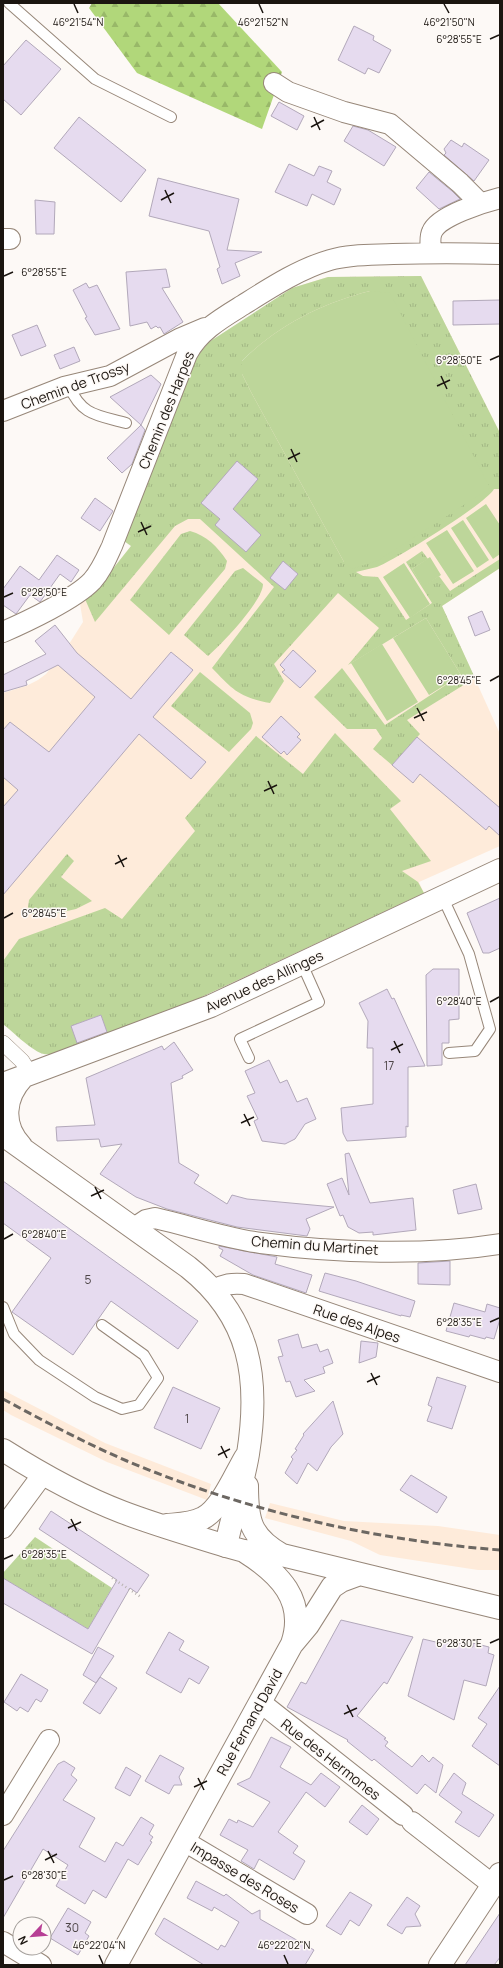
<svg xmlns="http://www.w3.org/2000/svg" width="503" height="1968" font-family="Manrope,sans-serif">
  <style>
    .built { fill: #feebda }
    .grass { fill: url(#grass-tufts); fill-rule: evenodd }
    .forest { fill: url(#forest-firs) }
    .park { fill: #bdd69a }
    .building { fill: #e6dbef; stroke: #b2a8ba }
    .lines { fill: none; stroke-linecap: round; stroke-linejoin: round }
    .service-casing { stroke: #978779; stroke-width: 12 }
    .pedestrian-casing { stroke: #978779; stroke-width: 16 }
    .minor-casing { stroke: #978779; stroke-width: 22 }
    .tertiary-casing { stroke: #978779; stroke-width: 24 }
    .secondary-casing { stroke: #978779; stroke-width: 24 }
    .path { stroke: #b9b4b1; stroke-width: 2.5; stroke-dasharray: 1 3; stroke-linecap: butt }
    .service { stroke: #fff; stroke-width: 10 }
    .pedestrian { stroke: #fff; stroke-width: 15 }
    .minor { stroke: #fff; stroke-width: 20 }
    .tertiary { stroke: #fff; stroke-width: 22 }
    .secondary { stroke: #fff; stroke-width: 22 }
    .rail { stroke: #6c6762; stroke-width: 3; stroke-dasharray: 8 4; stroke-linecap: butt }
    .ticks { fill: none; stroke: #1b1510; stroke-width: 1.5 }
    .labels { text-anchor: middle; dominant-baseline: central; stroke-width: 3; stroke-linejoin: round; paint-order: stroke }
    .number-label { font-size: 12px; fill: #4e4648 }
    .street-label { font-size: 14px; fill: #1b1510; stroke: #fdf9f6 }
    .ticks-label { font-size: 10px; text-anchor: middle; fill: #1b1510; stroke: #fdf9f6; stroke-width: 3; stroke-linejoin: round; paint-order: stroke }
  </style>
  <defs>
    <pattern id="grass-tufts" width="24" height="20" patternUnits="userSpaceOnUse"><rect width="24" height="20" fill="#bdd69a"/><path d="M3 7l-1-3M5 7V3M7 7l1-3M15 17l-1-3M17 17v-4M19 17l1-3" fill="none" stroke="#a2b784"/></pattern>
    <pattern id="forest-firs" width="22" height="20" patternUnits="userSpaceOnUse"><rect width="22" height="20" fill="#b1d77a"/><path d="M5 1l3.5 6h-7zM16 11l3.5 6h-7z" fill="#98b868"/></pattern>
  </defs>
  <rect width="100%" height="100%" fill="#fdf9f6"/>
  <path class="built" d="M421,276L500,433V568L442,606L500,734V846L419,882L424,893L193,1001L53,1053L44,1054L36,1050L3,1024V693L26,686L38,680L46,674L64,652L83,622L80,604L100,585L131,546L292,288L328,277Z
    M3,1390L105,1443L211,1484L207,1500L107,1462L11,1415L3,1410Z
    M270,1503L344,1521L438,1526L500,1535V1570H478L380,1555L351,1541L265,1518Z"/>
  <path class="grass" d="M421,276L500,433V489H494C487,503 395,560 377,567C370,569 363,570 356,572L363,576L378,577L406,620L432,603L406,562L422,551L428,559L412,569L423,586L439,576L450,591L500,559V568L442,606L475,678L407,720L420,734L392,765L373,749L382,738L376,729H347L314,697L342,668L385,725L461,675L426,618L348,665L379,628L338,593L274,664L284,681L270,703C239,697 233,690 212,668L274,587L200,519H188L175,526L95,622L85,599L100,585L131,546L121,539L187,369L209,342L292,288L328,277ZM370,291L344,562L251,392L242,374V361C277,326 322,303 370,291Z
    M190,531C207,536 217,546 227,561L225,569L169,635L130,600L181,534Z
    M243,568L263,584C263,601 221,645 208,656L184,635L235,571Z
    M200,672L250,713L253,723L251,729L229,752L171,706Z
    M335,733L401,801L390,809L431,861L402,871L418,882L424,893L193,1001L107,1033L101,1015L71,1026L78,1044C69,1047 54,1056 44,1054C33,1052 13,1032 3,1024V961L19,939L105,908L122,919L195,831L185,818L256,736L303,774Z
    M67,854L74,861L61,877L92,901L76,909L36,918L28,907L29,900Z
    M35,1537L112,1588L88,1629L3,1578V1573Z"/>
  <path class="forest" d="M92,3H218L282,72L262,129L137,73L89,8Z"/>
  <path class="park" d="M370,291L390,293L490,488L379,560L352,569L344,562L251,392L242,374V361C277,326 322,303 370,291Z
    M486,504L500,525V554L493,559L466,518Z
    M463,520L489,560L477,568L451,528Z
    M447,530L474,571L453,584L426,543Z
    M430,557L441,575L423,587L412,569Z
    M404,563L430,604L410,618L383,577Z
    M426,618L461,675L429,695L393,638Z
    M382,644L418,702L387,721L351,663Z"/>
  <path class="building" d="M354,26L374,36L373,40L391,50L379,73L368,68L365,74L338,60Z
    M26,40L61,69L21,115L3,99V66Z
    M279,102L304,116L297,130L271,116Z
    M79,117L146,170L121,202L54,148Z
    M353,126L368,130L396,147L384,166L344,141Z
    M451,140L462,147L464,143L489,160L474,181L444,155L446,153L444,149Z
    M289,164L314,176L319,166L332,171L327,182L341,189L334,205L312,194L307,206L275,192Z
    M429,172L452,191L460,199L439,209L416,188Z
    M158,178L239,199L227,250L262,252L235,263L240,276L222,284L217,269L220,267L209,231L149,216Z
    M35,200L55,202L54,234H36Z
    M166,269L170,287L162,288L183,322L164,334L160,327L158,328L156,326L151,329L147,322L130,326L126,272Z
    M86,283L89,288L97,285L120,329L95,335L85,318L87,317L73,290Z
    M500,300V324L453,325V301Z
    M37,325L46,346L21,356L12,335Z
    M74,347L80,361L60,369L54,355Z
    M151,375L161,384L141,425L110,397Z
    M141,425L145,430L132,464L122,473L107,458Z
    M237,461L258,479L233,509L261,535L246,552L215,525L220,519L201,503Z
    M95,498L113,511L100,531L81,518Z
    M57,555L79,570L71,582L60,574L40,602L30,595L16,614L3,605V589L20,566L39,580Z
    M283,561L298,574L285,590L270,578Z
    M482,611L490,630L475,636L468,617Z
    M55,625L77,653L131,699L171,652L193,670L153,717L206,762L191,779L139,734L3,895V807L18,790L3,777V730L10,722L49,752L95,697L58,665L26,681L27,685L3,692V675L46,654L35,641Z
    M293,650L316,671L300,688L282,672L285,670L280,665Z
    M281,716L300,734L297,737L301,740L287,755L284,751L281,754L262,737Z
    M417,737L500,808V836L489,826L486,830L420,774L413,783L392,765Z
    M500,898V948L489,953H483L467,913Z
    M433,969H459V1019L449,1020V1043H442V1065L427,1066L426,975Z
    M387,989L392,999L394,998L425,1066L408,1067V1127L406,1126V1137L347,1141L343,1133L341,1108L373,1104V1048H367L368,1021L359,1003Z
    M101,1015L107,1032L77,1043L71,1026Z
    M174,1042L193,1070L182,1076L183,1078L171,1083L179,1163L199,1175L194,1183L227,1204L232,1195L247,1199L334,1207L306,1219L310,1229L307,1236L237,1227L167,1209L136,1197L100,1174L122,1144L101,1147L99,1139L57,1141L56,1127L95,1125L86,1078L162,1046L164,1050Z
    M269,1060L280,1083L287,1080L297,1102L307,1098L316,1119L305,1124L295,1139L285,1144L262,1141L254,1121L258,1119L247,1096L255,1093L245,1071Z
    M349,1153L370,1203L413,1198L416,1230L373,1235V1232L359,1233L348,1227L343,1215L340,1216L327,1184L342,1178L349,1195L345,1154Z
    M3,1181L198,1321L178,1349L111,1301L73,1355L12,1312L51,1258L3,1223Z
    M476,1184L482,1209L458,1214L453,1190Z
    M219,1246L277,1257L275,1264L312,1275L306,1293L253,1275L220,1256L223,1250L219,1248Z
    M450,1261V1285L418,1284V1263Z
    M325,1273L356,1281L415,1301L410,1317L401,1315V1316L319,1291Z
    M454,1303L485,1312L487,1304L500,1308V1319L494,1339L486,1337L485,1339L470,1335L469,1337L446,1331Z
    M298,1334L302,1348L317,1344L320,1352L328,1349L333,1363L323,1367L325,1373L304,1380L315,1391L296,1397L290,1381L286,1382L278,1357L283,1356L278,1340Z
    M361,1341L378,1343L376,1357L359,1363Z
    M437,1377L466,1386L452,1429L427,1421L432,1407L428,1405Z
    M173,1387L220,1408L201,1449L154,1428Z
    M333,1401L343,1434L331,1447L317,1471L308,1463L297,1484L285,1473L293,1459L291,1457L297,1450L295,1449L304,1435L303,1434Z
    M411,1475L447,1497L437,1513L400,1490Z
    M51,1511L149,1575L137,1593L130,1588L92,1654L3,1603V1578L88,1629L117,1580L39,1529Z
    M341,1620L413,1637L387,1684L384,1682L357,1716L386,1738L384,1739L388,1742L385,1746L412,1767L422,1755L429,1762L433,1757L443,1765L436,1793L425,1784L417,1794L374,1759L372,1761L347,1741L348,1740L287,1707L301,1682L306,1684Z
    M169,1632L184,1641L179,1650L209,1667L199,1684L189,1678L181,1693L146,1673Z
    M423,1639L440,1643V1639L473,1647V1643L489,1647L488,1653L494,1655L486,1686L464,1680L454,1720L408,1696Z
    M98,1647L114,1656L96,1683L83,1675Z
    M21,1674L48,1690L41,1702L36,1699L28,1712L20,1707L17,1711L4,1702Z
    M100,1677L117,1688L100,1714L83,1703Z
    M500,1686V1766L472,1746L487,1724L478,1718Z
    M271,1737L291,1747L280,1767L311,1785L321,1773L340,1787L325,1807L306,1792L278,1832L298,1846L293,1853L305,1861L294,1880L259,1859L254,1869L241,1861L248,1850L220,1835L229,1819L237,1823L238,1820L253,1827L270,1802L237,1784L250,1778Z
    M160,1755L184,1768L179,1777L182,1785H174L169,1794L145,1781Z
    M64,1761L75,1768L71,1775L77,1780L63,1800L95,1818L79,1847L105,1862L116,1842L123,1846L141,1817L154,1825L149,1834L153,1837L150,1841L152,1842L138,1865L128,1859L106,1898L93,1890L85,1904L56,1886L68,1865L43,1849L3,1918V1851L58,1764Z
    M126,1767L141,1776L130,1796L115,1788Z
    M454,1773L466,1783L462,1794L494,1815L479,1837L455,1822L462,1812L439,1795Z
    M362,1805L379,1819L367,1835L349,1822Z
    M196,1881L224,1896L226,1894L252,1914L260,1910V1919L314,1950L305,1965H204L163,1940L155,1934L164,1918L218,1950L221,1945L225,1947L239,1922L214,1907L212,1911L187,1898Z
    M350,1892L372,1905L359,1926L350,1920L341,1935L326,1926Z
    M407,1897L420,1906L415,1914L421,1926L406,1927L402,1934L387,1925Z
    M68,1908L91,1922L85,1933L89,1936L78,1955L50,1938Z
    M500,1913V1957L498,1960L494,1965H465Z"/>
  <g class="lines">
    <g class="service-casing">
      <path id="service" d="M9,3L95,79L171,117
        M69,386C82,416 97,415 126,423
        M442,896L469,954L490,1029L475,1051L449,1053
        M249,1058L240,1039L319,1002L302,964
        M3,1307L14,1334L39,1360L95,1397L122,1409L139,1405L158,1378L144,1355L102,1325"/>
    </g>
    <g class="pedestrian-casing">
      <path id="pedestrian" d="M3,1043L22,1061L30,1074"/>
    </g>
    <g class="minor-casing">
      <path id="minor" d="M274,83L288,92L344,112L390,124L460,183L480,203
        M3,239H10
        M431,253C431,247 429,238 432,232C438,216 484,202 500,198
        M3,411L64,387L110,376L179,339L205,328
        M3,632C26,622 75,599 92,581C101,571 106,559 112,546L187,354C199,331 222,318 243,305C270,288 299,269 330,260C350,254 372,255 393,254C429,253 464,253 500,254
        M134,1228L146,1220L155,1218C190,1226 225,1238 261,1243C336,1253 425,1256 500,1244
        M214,1290C224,1284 232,1283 244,1284L500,1372
        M3,1528L43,1474
        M260,1702L403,1815
        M3,1815L49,1740
        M412,1822L493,1885
        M184,1841L307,1914
        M3,1942L41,1965"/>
    </g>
    <g class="tertiary-casing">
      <path id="tertiary" d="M3,1450C41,1474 80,1496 122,1512C156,1525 191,1535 226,1546
        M167,1525C179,1524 192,1524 203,1518C221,1509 235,1475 245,1458"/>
    </g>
    <g class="secondary-casing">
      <path id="secondary" d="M3,1084L211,1006L500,870
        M3,1135L188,1267C251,1317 260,1378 248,1454C243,1485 232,1515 226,1546L244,1551L282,1555L500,1608
        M21,1146C1,1125 4,1097 23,1077
        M247,1486C247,1520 250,1537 282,1555
        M293,1643L308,1625L332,1587L341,1581L360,1574
        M116,1965L292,1644C307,1600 279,1573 244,1551
        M440,1965L500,1874"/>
    </g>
    <path class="path" d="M112,1578L141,1597"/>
    <use href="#service" class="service"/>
    <use href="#pedestrian" class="pedestrian"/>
    <use href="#minor" class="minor"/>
    <use href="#tertiary" class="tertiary"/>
    <use href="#secondary" class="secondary"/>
    <path class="rail" d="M3,1399C44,1421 85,1443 127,1461C246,1511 372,1540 500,1550"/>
  </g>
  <path class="ticks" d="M74,4L78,13M259,4L263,13M444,4L449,13M490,39L499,35M314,117L320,130M311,127L324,120M165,190L171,203M161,200L174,193M4,276L13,272M490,360L499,356M441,376L447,389M437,386L450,380M291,449L297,462M288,459L300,453M141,522L147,535M138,532L151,526M4,597L13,593M490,681L499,676M417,708L424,721M414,718L427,712M268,781L274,794M264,791L277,785M118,855L124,867M115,864L127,858M4,918L13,913M490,1002L499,997M394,1041L400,1053M391,1050L403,1044M244,1114L250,1126M241,1123L254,1117M95,1187L101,1199M91,1196L104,1190M4,1239L13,1234M490,1322L499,1318M371,1373L377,1385M367,1382L380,1376M221,1446L227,1458M218,1455L230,1449M71,1519L77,1531M68,1528L81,1522M4,1559L13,1555M490,1643L499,1639M347,1705L353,1717M344,1714L357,1708M198,1778L204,1790M194,1787L207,1781M48,1851L54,1863M45,1860L57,1854M4,1880L13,1876M99,1955L103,1964M284,1955L288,1964"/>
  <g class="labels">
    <g class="number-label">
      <text x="389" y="1065">17</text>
      <text x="88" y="1279">5</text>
      <text x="187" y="1418">1</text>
      <text x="72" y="1927">30</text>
    </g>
    <g class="street-label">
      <text transform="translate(75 385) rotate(-20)">Chemin de Trossy</text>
      <text transform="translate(166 410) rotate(-68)">Chemin des Harpes</text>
      <text transform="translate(264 981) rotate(-25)">Avenue des Allinges</text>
      <text transform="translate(315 1245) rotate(4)">Chemin du Martinet</text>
      <text transform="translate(357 1323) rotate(19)">Rue des Alpes</text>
      <text transform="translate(249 1722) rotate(-61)">Rue Fernand David</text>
      <text transform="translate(331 1759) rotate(38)">Rue des Hermones</text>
      <text transform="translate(245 1877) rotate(31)">Impasse des Roses</text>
    </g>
  </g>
  <g class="ticks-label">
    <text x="78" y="26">46°21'54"N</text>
    <text x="263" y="26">46°21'52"N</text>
    <text x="449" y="26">46°21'50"N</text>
    <text x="459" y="43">6°28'55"E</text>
    <text x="44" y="276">6°28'55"E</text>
    <text x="459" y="364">6°28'50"E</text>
    <text x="44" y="596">6°28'50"E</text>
    <text x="459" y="684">6°28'45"E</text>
    <text x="44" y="917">6°28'45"E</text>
    <text x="459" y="1005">6°28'40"E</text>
    <text x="44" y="1238">6°28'40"E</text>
    <text x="459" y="1326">6°28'35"E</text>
    <text x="44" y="1558">6°28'35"E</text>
    <text x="459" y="1647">6°28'30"E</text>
    <text x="44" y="1879">6°28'30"E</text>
    <text x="99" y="1949">46°22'04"N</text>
    <text x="284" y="1949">46°22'02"N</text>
  </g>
  <rect width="503" height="1968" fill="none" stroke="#1b1510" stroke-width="8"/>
  <g transform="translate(32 1936) rotate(244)"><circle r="19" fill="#fdf9f6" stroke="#a39e9a"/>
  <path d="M0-3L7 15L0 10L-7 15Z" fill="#b73f95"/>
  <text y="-6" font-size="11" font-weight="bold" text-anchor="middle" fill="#1b1510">N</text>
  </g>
</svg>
